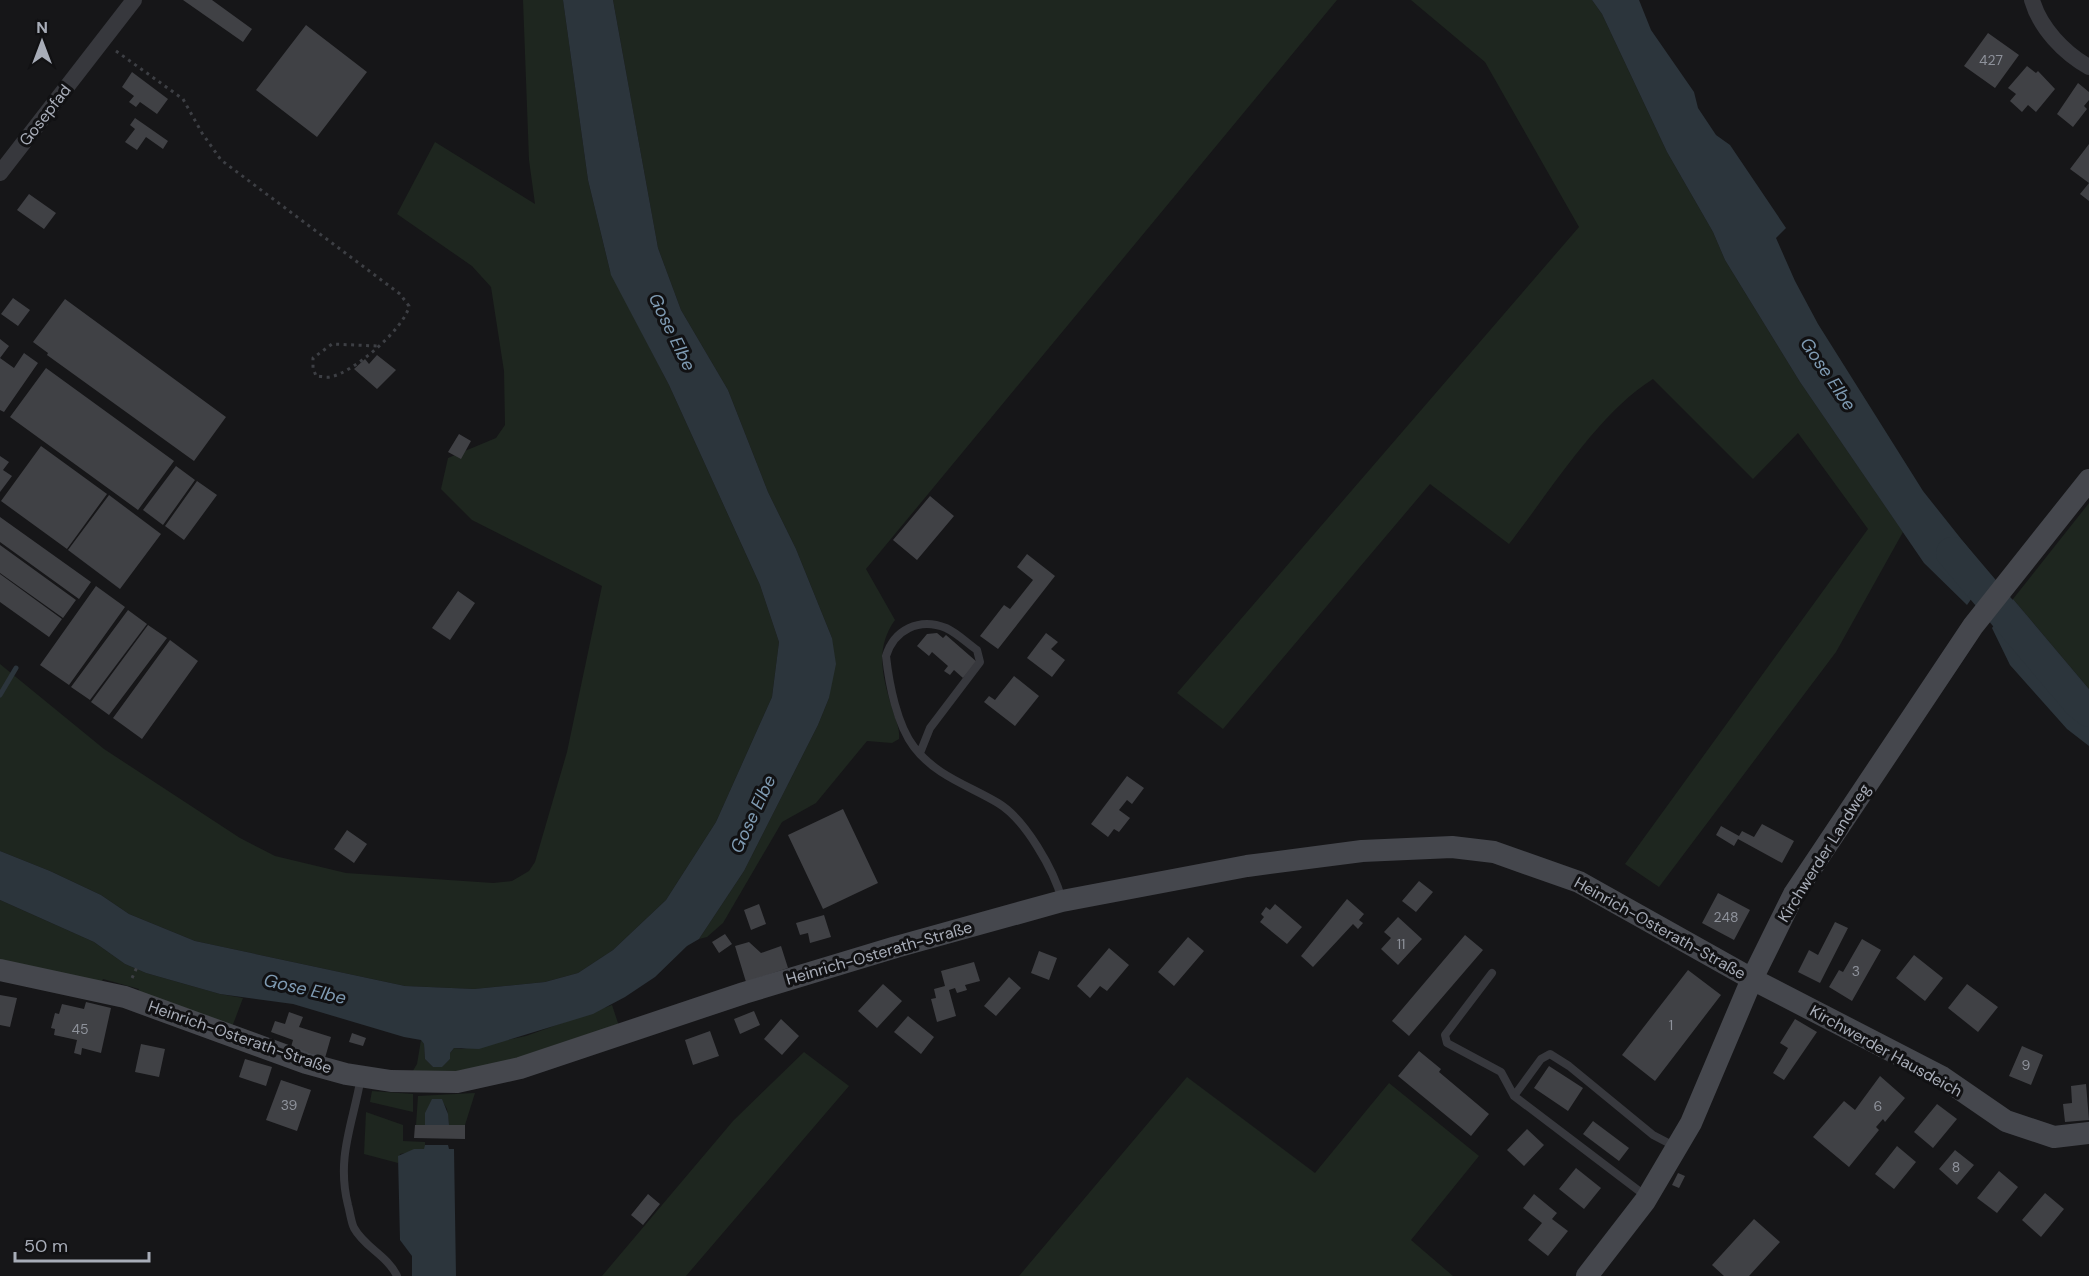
<svg xmlns="http://www.w3.org/2000/svg" width="2089" height="1276" font-family="'DM Sans',sans-serif">
  <style>
    .green { fill: #1e261f }
    .water { fill: #2c353c }
    .lines { fill: none; stroke-linecap: round; stroke-linejoin: round }
    .stream { stroke: #2c353c; stroke-width: 5 }
    .river { stroke: #2c353c; stroke-width: 32 }
    .building { fill: #404145 }
    .path { stroke: #3d3f44; stroke-width: 3; stroke-dasharray: 3 4.5; stroke-linecap: butt }
    .lane { stroke: #37383d; stroke-width: 8 }
    .street { stroke: #37383d; stroke-width: 16 }
    .secondary { stroke: #45474d; stroke-width: 22 }
    .labels { text-anchor: middle; dominant-baseline: central; stroke-width: 6; stroke-linejoin: round; paint-order: stroke }
    .number-label { font-size: 14px; fill: #8e929b }
    .street-label { font-size: 16px; fill: #a8adb8; stroke: #111113 }
    .water-label { font-size: 18px; font-style: italic; fill: #7f9bb3; stroke: #111113 }
  </style>
  <rect width="100%" height="100%" fill="#161618"/>
  <path class="green" d="M523,0H563L588,180L610,271L669,385L760,585L779,642L772,697L716,822L666,900L613,950L578,973L545,982L474,989L405,986L195,941L129,914L101,895L50,871L0,851V664L104,749L240,838L275,856L346,873L493,883L512,881L529,871L535,862L567,752L602,586L472,520L441,489L448,458L496,438L505,425L504,371L491,287L472,266L397,214L435,142L535,204L529,160Z
    M613,0H1337L866,569L895,620C874,649 883,679 893,711C896,721 900,729 899,739L892,743L867,741L816,803L782,822L723,923L707,937L699,939L744,871L818,725L829,698L832,638L796,549L768,492L728,390L681,310L658,248Z
    M1411,0H1592L1602,14L1667,152L1713,232L1725,260L1800,382L1903,532L1836,652L1659,887L1625,864L1868,529L1798,433L1753,479L1653,379C1598,413 1549,493 1509,544L1430,484L1223,729L1177,693L1579,227L1485,62Z
    M2089,503V689L2013,599Z
    M0,900L94,942L125,964L146,973L220,994L243,998L232,1027L137,994L139,989L103,979L101,984L0,963Z
    M612,1005L619,1026L482,1070L411,1074L417,1064L421,1040L424,1044L425,1059L433,1067H441L450,1059V1053L454,1048L462,1049L526,1036Z
    M804,1052L849,1086L686,1276H602L733,1121Z
    M1187,1077L1315,1173L1389,1083L1479,1156L1411,1240L1453,1276H1019Z
    M372,1091L413,1094V1112L370,1102Z
    M475,1093L465,1125H449L447,1109L441,1099L425,1118V1125H416L418,1096Z
    M366,1112L403,1125V1141L425,1142V1149L400,1154L398,1163L364,1154Z"/>
  <path class="water" d="M563,0H613L658,248L681,310L728,390L768,492L796,549L832,638L836,664L829,698L818,725L744,871L699,939L687,946L655,977L625,997L593,1014L479,1049L454,1048L450,1053V1059L442,1067H433L425,1059L424,1044L421,1040L404,1037L293,1004L220,994L146,973L125,964L94,942L0,900V851L50,871L101,895L129,914L195,941L405,986L474,989L545,982L578,973L613,950L666,900L716,822L772,697L779,642L760,585L669,385L611,275L588,180Z
    M1592,0H1639L1651,30L1694,92L1698,108L1716,135L1730,145L1786,228L1776,238L1795,281L1818,324L1923,491L1989,574L1967,605L1924,563L1800,382L1725,260L1713,232L1667,152L1602,14Z
    M2013,599L2089,689V746L2067,729L2010,665L1992,628Z
    M432,1099H442L448,1114L449,1125H425V1113Z
    M425,1145H448L449,1149H454L456,1276H412V1256L400,1240L398,1156L414,1149H424Z"/>
  <g class="lines">
    <path class="stream" d="M0,695L16,668"/>
    <path class="river" d="M1952,553L2079,703L2089,711"/>
  </g>
  <path class="building" d="M183,0H212L252,29L243,42Z
    M306,25L367,72L317,137L256,90Z
    M1988,33L2019,55L1995,88L1964,66Z
    M2027,66L2036,73L2038,71L2055,89L2036,112L2028,105L2022,112L2010,101L2016,94L2008,88Z
    M132,72L168,99L157,114L140,102L136,107L129,102L134,96L122,87Z
    M2078,83L2089,92V100L2084,106L2087,109L2073,127L2057,114Z
    M135,118L168,141L163,149L146,137L137,150L125,142L135,129L130,125Z
    M2089,144V201L2080,194L2089,183L2070,169Z
    M29,194L56,213L44,229L17,210Z
    M13,298L30,310L18,326L1,314Z
    M65,299L226,417L194,461L47,355L48,353L33,342Z
    M0,339L9,346L0,358Z
    M24,353L38,363L4,412L0,410V358L14,368Z
    M377,355L396,370L377,389L354,369L365,359L369,364Z
    M46,368L174,461L138,510L10,417Z
    M459,434L471,441L461,459L448,452Z
    M41,446L107,494L67,549L1,501Z
    M0,456L9,462L3,470L12,476L0,492Z
    M176,466L195,480L163,525L143,510Z
    M197,481L217,495L184,540L165,526Z
    M109,495L161,534L120,589L68,550Z
    M930,496L954,516L917,560L893,540Z
    M0,517L91,582L79,599L0,542Z
    M0,545L76,600L63,618L0,573Z
    M1027,554L1055,576L998,649L980,636L1004,605L1010,609L1033,580L1017,567Z
    M0,574L62,619L49,637L0,602Z
    M96,586L125,607L69,685L40,665Z
    M458,591L475,603L450,640L432,628Z
    M128,610L147,624L90,700L71,687Z
    M148,625L167,638L109,715L91,702Z
    M937,633L943,638L946,635L977,662L963,678L954,670L950,675L944,671L948,666L932,652L929,656L917,646L927,634Z
    M1046,633L1058,642L1051,649L1065,660L1052,677L1027,658Z
    M170,640L198,661L142,739L113,718Z
    M1014,676L1039,696L1015,726L984,702L989,696L995,700Z
    M1127,776L1144,788L1132,804L1127,800L1119,810L1130,818L1119,832L1114,829L1108,837L1091,824Z
    M843,809L878,883L823,909L788,835Z
    M1762,824L1794,841L1782,863L1738,839L1734,846L1716,835L1721,826L1739,836L1742,831L1754,837Z
    M347,830L367,844L354,863L334,849Z
    M1419,881L1433,892L1416,912L1402,901Z
    M1718,893L1750,910L1734,940L1702,923Z
    M1347,899L1364,914L1359,920L1363,923L1358,929L1353,924L1313,967L1301,956Z
    M759,904L766,924L751,930L744,910Z
    M1275,904L1302,927L1287,944L1260,922L1264,917L1261,914L1266,907L1270,910Z
    M824,915L831,937L810,943L808,933L800,935L796,923Z
    M1398,917L1422,939L1398,965L1381,949L1391,938L1384,932Z
    M1835,922L1848,928L1820,983L1798,972L1809,950L1818,955Z
    M725,934L732,944L719,953L712,942Z
    M1465,935L1483,950L1409,1036L1392,1021Z
    M1188,937L1204,951L1174,986L1158,972Z
    M1862,939L1881,950L1852,1001L1829,987L1839,970L1843,972Z
    M749,942L761,953L781,946L788,968L746,982L735,946Z
    M1109,948L1129,965L1107,991L1100,986L1090,998L1077,986Z
    M1039,951L1057,958L1049,980L1031,973Z
    M1914,955L1943,978L1925,1001L1896,978Z
    M974,962L980,981L965,985L967,990L957,993L955,988L949,990L956,1016L937,1022L931,999L936,998L934,989L945,986L941,971Z
    M1688,970L1721,995L1655,1081L1622,1055Z
    M1009,977L1021,988L996,1016L984,1006Z
    M883,984L902,1001L877,1028L858,1011Z
    M1967,984L1998,1007L1978,1032L1948,1008Z
    M0,995L17,998L10,1027L0,1025Z
    M86,1002L111,1008L101,1053L82,1048L81,1055L74,1053L77,1040L54,1035L55,1029L51,1028L55,1013L59,1014L62,1004L84,1009Z
    M754,1011L760,1025L740,1034L734,1019Z
    M289,1012L303,1017L299,1027L331,1037L325,1058L291,1047L293,1040L271,1032L275,1021L285,1024Z
    M908,1016L934,1037L921,1054L894,1032Z
    M781,1019L799,1036L782,1055L764,1039Z
    M1795,1019L1817,1032L1784,1080L1773,1073L1788,1048L1780,1043Z
    M710,1031L719,1056L693,1065L685,1040Z
    M352,1033L366,1038L363,1046L349,1042Z
    M141,1044L165,1049L159,1077L135,1072Z
    M2022,1046L2043,1055L2031,1085L2009,1076Z
    M1419,1051L1441,1069L1439,1072L1489,1114L1471,1136L1398,1076Z
    M245,1059L272,1067L266,1086L239,1077Z
    M1549,1066L1583,1088L1568,1111L1534,1088Z
    M1880,1076L1905,1098L1885,1122L1883,1119L1876,1127L1879,1130L1849,1167L1813,1137L1844,1101L1855,1110Z
    M281,1080L311,1090L297,1131L266,1120Z
    M2086,1084L2089,1120L2065,1122L2063,1104L2072,1103L2071,1086Z
    M1937,1104L1957,1119L1933,1148L1914,1132Z
    M1593,1121L1629,1148L1619,1161L1583,1134Z
    M415,1125H465V1139L414,1138Z
    M1527,1129L1544,1145L1524,1166L1507,1150Z
    M1897,1146L1916,1162L1894,1189L1875,1174Z
    M1955,1150L1974,1165L1957,1185L1939,1169Z
    M1576,1168L1601,1188L1584,1209L1559,1189Z
    M1999,1171L2018,1187L1997,1213L1977,1198Z
    M1678,1173L1685,1176L1679,1188L1672,1185Z
    M2045,1193L2064,1209L2041,1237L2022,1220Z
    M648,1194L660,1204L643,1225L631,1215Z
    M1534,1194L1557,1213L1552,1219L1568,1231L1548,1256L1528,1240L1542,1223L1523,1208Z
    M1754,1219L1780,1242L1749,1276H1724L1712,1265Z"/>
  <g class="lines">
    <path class="path" d="M116,51L183,99L202,133L221,160L400,294L409,306C405,328 353,373 330,377C326,378 320,376 316,376L313,368V358L332,344L377,346
      M132,978L138,965"/>
    <path class="lane" d="M920,753L930,728L980,662L977,650C967,643 957,633 946,628C919,617 894,630 886,656C889,684 897,725 914,747C936,776 968,785 998,803C1025,819 1054,870 1062,900
      M1492,973L1445,1035L1447,1043L1501,1072L1514,1096L1647,1197
      M361,1077C353,1124 336,1157 348,1205C350,1212 351,1222 354,1228C365,1248 387,1255 397,1276
      M1514,1096L1541,1059L1550,1054L1569,1066L1653,1135L1676,1147"/>
    <path class="street" d="M2032,0C2040,28 2064,53 2089,67
      M0,173L134,0"/>
    <path class="secondary" d="M0,970L125,997L306,1063L346,1074L391,1081L457,1082L520,1068L744,993L896,947L1062,901L1247,866L1362,851L1452,847L1494,852L1579,882L1752,979L1942,1077L2006,1121L2054,1137L2089,1133
      M1587,1276L1645,1201L1691,1123L1752,979L1794,894L1973,626L2089,480"/>
  </g>
  <g class="labels">
    <g class="number-label">
      <text x="1991" y="60">427</text>
      <text x="1726" y="917">248</text>
      <text x="1401" y="944">11</text>
      <text x="1856" y="971">3</text>
      <text x="1671" y="1025">1</text>
      <text x="80" y="1029">45</text>
      <text x="2026" y="1065">9</text>
      <text x="289" y="1105">39</text>
      <text x="1878" y="1106">6</text>
      <text x="1956" y="1167">8</text>
    </g>
    <g class="street-label">
      <text transform="translate(45 115) rotate(-52)">Gosepfad</text>
      <text transform="translate(1824 853) rotate(-58)">Kirchwerder Landweg</text>
      <text transform="translate(1660 928) rotate(29)">Heinrich-Osterath-Straße</text>
      <text transform="translate(879 953) rotate(-16)">Heinrich-Osterath-Straße</text>
      <text transform="translate(240 1037) rotate(19)">Heinrich-Osterath-Straße</text>
      <text transform="translate(1886 1051) rotate(29)">Kirchwerder Hausdeich</text>
    </g>
    <g class="water-label">
      <text transform="translate(672 332) rotate(64)">Gose Elbe</text>
      <text transform="translate(1828 374) rotate(56)">Gose Elbe</text>
      <text transform="translate(753 814) rotate(-65)">Gose Elbe</text>
      <text transform="translate(305 989) rotate(13)">Gose Elbe</text>
    </g>
  </g>
  <g transform="translate(42 42)" stroke="#111113" stroke-width="4.5" paint-order="stroke">
  <path d="M0-4.5L10 22L0 15L-10 22Z" fill="#a8adb8"/>
  <text y="-9" font-size="16" font-weight="bold" text-anchor="middle" fill="#a8adb8">N</text>
  </g>
  <path d="M15 1252v9h134v-9" fill="none" stroke="#a8adb8" stroke-width="3"/>
  <text x="24" y="1252" font-size="18" fill="#a8adb8" stroke="#111113" stroke-width="4.5" paint-order="stroke">50 m</text>
</svg>
